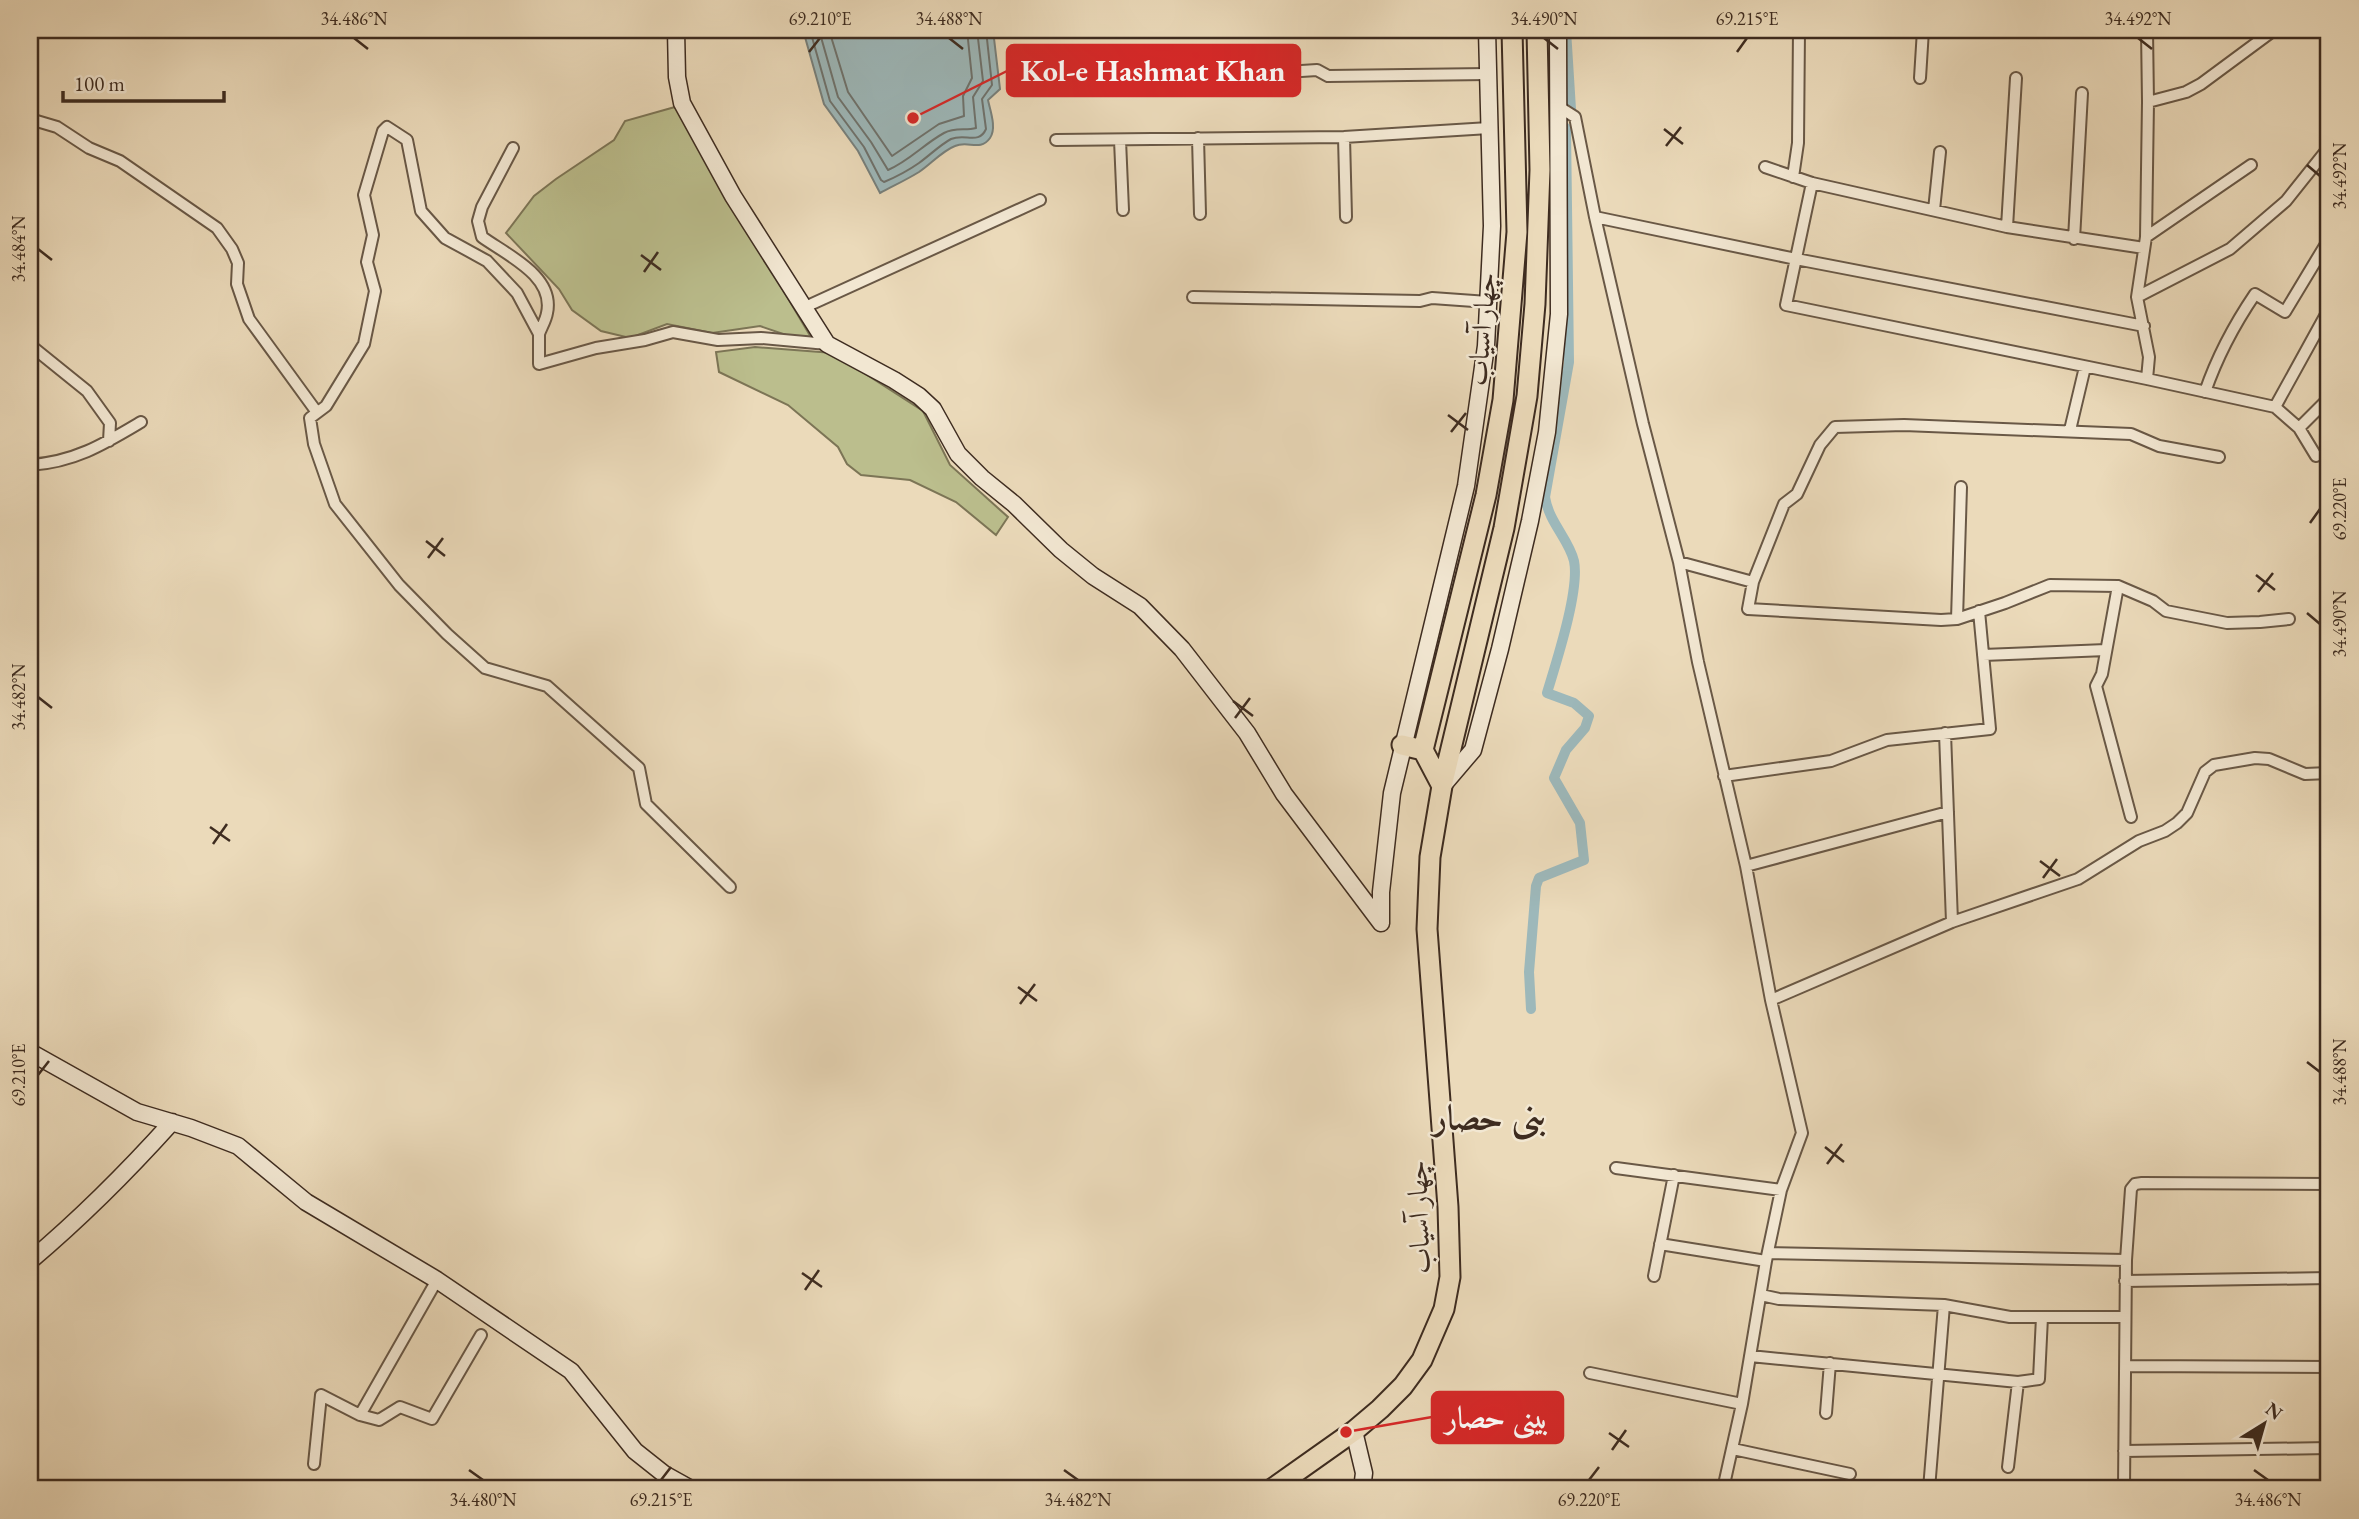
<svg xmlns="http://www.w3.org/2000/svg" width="2359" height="1519" font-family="'EB Garamond',Amiri,serif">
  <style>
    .green { fill: #bbbe8d; stroke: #7c7556; stroke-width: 2 }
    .water { fill: #9db8ba; stroke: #77807c; stroke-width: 2 }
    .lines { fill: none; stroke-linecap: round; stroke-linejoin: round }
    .shore { stroke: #6e726d; stroke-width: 2 }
    .canal { stroke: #9db8ba; stroke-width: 10 }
    .street-casing { stroke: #695846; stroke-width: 14 }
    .secondary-casing { stroke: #3e2c20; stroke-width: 19 }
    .highway-casing { stroke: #3e2c20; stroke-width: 23 }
    .street { stroke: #f2e7d2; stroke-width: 10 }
    .secondary { stroke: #f2e7d2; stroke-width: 16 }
    .highway { stroke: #ebdaba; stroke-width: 19 }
    .ticks { fill: none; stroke: #3e2c20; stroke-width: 2.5 }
    .labels { text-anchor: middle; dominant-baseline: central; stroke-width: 5; stroke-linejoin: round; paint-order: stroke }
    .street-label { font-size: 28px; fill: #3e2c20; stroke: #f2e7d2 }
    .district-label { font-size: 35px; font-weight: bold; fill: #3e2c20; stroke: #f2e7d2 }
    .leader { fill: none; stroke: #d62828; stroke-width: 2.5 }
    .callout-dot { fill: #d62828; stroke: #f2e7d2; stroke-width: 2.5 }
    .callout { fill: #d62828; stroke: #d62828; stroke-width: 2.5 }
    .callout-label { font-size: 30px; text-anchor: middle; font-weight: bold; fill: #fff }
    .neatline { fill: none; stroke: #3e2c20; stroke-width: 2.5 }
    .ticks-label { font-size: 18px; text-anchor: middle; fill: #3e2c20 }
  </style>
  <rect width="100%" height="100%" fill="#ebdaba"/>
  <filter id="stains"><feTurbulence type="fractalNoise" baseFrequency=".00286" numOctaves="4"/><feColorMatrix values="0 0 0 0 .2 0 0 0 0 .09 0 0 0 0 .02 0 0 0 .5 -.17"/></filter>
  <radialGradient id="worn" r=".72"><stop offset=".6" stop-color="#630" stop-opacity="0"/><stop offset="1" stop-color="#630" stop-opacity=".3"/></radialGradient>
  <path class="green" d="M675,107L812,339L789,336L760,326L712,333L667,324L630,338L601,331L572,310L559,289L506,233L534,196L556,179L614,140L625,121Z
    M755,347L833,353L923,411L950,465L1008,517L996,535L956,502L910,480L861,475L847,464L838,447L788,405L719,372L716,352Z"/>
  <path class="water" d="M803,30H993L1000,89L988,100C990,110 997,128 990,138C980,152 968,140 955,146C942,151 931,164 919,172C906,180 893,186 880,193L858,151L824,104Z"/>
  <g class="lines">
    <path class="shore" d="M810,30L830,101L864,147L881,180L884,182C896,177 909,170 919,163C930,155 940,145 951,139C965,133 979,145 986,129L982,99L992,85L986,30
      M819,30L838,97L871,142L888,170C909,161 924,144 944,133C955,127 966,131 976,128L973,97L983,81L977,30
      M829,30L848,92L892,156L939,124L964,116L963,96L972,78L967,30"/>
    <path class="canal" d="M1566,30L1571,109
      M1531,1009L1529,972L1536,886L1539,878L1584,860L1580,823L1554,778L1566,750L1585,728L1589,716L1574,703L1547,693C1556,663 1580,590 1574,561C1569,539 1549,523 1545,497L1569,362L1566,128"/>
    <g class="street-casing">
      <path id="street" d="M2147,30L2148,102L2146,237L2137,297L2149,357L2147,379
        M1920,78L1923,30
        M1025,88L1317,70L1328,76L1488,74
        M2148,102L2186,92L2201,84L2274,30
        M1556,105L1575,117L1595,217L1643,424L1679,562L1698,662L1746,866L1771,1000L1802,1133L1781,1190L1766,1261L1742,1404L1723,1489
        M30,119L57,127L89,148L120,161L217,228L232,249L238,263L237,284L249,319L316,411
        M1344,137L1346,217
        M1198,138L1200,214
        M1056,140L1344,137L1489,128
        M1120,140L1123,210
        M513,148L482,207L478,221L482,237C507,255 555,276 547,313C546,320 541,328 539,334
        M1765,167L1812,183L2007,227L2144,248
        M1793,177L1798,143L1799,30
        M1812,183L1786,305L2147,379L2275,407L2299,428L2316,456
        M1934,210L1940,152
        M1595,217L1796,259L2144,326
        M2007,227L2016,78
        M2146,237L2251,165
        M2074,239L2082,93
        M1193,297L1420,301L1432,298L1488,302
        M2137,297L2230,249L2286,201L2329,147
        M803,308L1040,200
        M30,345L87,391L110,423L109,441
        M2205,392C2217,357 2234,325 2255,294L2285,312L2329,239
        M2275,407L2329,309
        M2299,428L2329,398
        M2070,430L2085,367
        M2219,457L2159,446L2131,434L1904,425L1835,427L1820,445L1797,494L1784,504L1753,582L1748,609L1941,620L1957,619L2005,603L2050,585L2118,586L2153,601L2166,611L2227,623L2260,622L2289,619
        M30,465C75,462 104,444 141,422
        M1679,562L1753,582
        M2118,586L2102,674L2096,686L2131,817
        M1957,619L1961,487
        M1983,655L2106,650
        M1945,733L1952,922
        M1724,776L1831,761L1887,740L1990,729L1979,611
        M1746,866L1948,812
        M730,887L646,804L639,768L547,686L485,668L447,634L399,585L335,504L314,444L310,418L326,406L364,344L375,291L367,262L373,235L364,195L383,131L387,127L407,140L421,211L445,238L487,261L517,293L539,334V364L596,348L645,340L673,332L718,340L761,338L827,344
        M1771,1000L1952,922L2078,879L2139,841L2165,831L2177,823L2187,813L2205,772L2214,765L2255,758L2269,759L2305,774L2329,773
        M1616,1168L1781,1190
        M1660,1244L1766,1261
        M1768,1253L2126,1260
        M1654,1276L1674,1175
        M2125,1281L2329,1278
        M1761,1295L1779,1299L1944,1305L2010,1317H2125
        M1750,1356L2018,1382L2039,1379L2042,1317
        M2126,1366L2329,1367
        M1590,1373L1742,1404
        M1826,1413L1830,1363
        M360,1415L379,1420L400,1407L432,1419L481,1335
        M1733,1449L1850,1474
        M2124,1451L2329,1448
        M314,1464L321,1395L360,1415L437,1280
        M2008,1467L2018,1382
        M1929,1489L1944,1305
        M2124,1489L2126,1260L2131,1189L2135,1184L2142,1183L2329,1184"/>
    </g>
    <g class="secondary-casing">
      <path id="secondary" d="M676,30L677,77L682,103L733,196L827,344L894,380L919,396L933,409L958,454L982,478L1014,504L1061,550L1093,576L1140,606L1182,649L1247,733L1284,794L1381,923
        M1444,784L1473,750L1500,649L1530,521L1547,432L1559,314L1558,30
        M1381,923V892L1392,793L1466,486L1486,346L1492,226L1487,30
        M30,1052L137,1112L191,1128L238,1146L306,1202L437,1280L571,1371L635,1451L664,1474L691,1489
        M30,1261C81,1218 127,1172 172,1122
        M1354,1431L1364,1473L1362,1489"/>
    </g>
    <g class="highway-casing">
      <path id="highway" d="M1402,745L1423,750
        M1442,786L1423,750L1486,495L1503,400L1517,232L1512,30
        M1272,1489L1354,1431L1380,1409L1403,1386L1422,1360L1444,1309L1450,1277L1448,1207L1427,929L1430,857L1442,786L1504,528L1527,396L1535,304L1540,170L1537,30"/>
    </g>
    <use href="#street" class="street"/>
    <use href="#secondary" class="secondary"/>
    <use href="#highway" class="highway"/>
  </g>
  <path class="ticks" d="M354,38L368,49M949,38L963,49M1544,38L1558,49M2138,38L2152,49M809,52L820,38M1737,52L1747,38M1664,129L1683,144M1666,146L1681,127M2307,165L2320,176M38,249L52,260M641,255L661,270M644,272L658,252M1448,415L1468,430M1451,432L1466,413M2310,523L2320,509M426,541L445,556M428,558L443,538M2256,575L2275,590M2258,592L2273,573M2307,613L2320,624M38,697L52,708M1233,701L1253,716M1235,718L1250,698M210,827L230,841M213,844L227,824M2040,861L2060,876M2043,878L2057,859M1018,987L1037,1001M1020,1004L1035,984M2307,1062L2320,1072M38,1075L49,1061M1825,1147L1844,1162M1827,1164L1842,1144M802,1273L822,1287M805,1290L819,1270M1609,1433L1629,1447M1612,1450L1626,1430M469,1470L483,1480M1064,1470L1078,1480M2254,1470L2268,1480M661,1480L671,1467M1589,1480L1599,1467"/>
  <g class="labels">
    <g class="street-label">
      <text transform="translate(1481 329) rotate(-85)">چهار آسیاب</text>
      <text transform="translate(1418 1217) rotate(-92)">چهار آسیاب</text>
    </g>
    <g class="district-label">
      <text x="1490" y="1116">بنی حصار</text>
    </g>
  </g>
  <path class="leader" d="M913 118L1007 71M1346 1432L1432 1417"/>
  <g class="callout-dot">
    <circle cx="913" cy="118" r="7"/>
    <circle cx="1346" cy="1432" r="7"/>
  </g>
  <g class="callout">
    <rect x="1007" y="45" width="293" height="51" rx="7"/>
    <rect x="1432" y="1392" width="131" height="51" rx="7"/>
  </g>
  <g class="callout-label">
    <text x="1153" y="81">Kol-e Hashmat Khan</text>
    <text x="1497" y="1428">بینی حصار</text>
  </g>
  <rect width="2359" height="1519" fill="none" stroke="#ebdaba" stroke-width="77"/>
  <g transform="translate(2264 1424) rotate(37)" stroke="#f2e7d2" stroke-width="5" paint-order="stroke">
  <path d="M0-5L12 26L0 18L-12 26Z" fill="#3e2c20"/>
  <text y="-10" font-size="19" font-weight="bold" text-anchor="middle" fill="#3e2c20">N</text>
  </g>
  <path d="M63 91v10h161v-10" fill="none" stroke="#3e2c20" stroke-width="3.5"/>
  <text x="74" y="91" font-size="21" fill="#3e2c20" stroke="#f2e7d2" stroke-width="5" paint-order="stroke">100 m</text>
  <rect x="38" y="38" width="2282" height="1442" class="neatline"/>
  <g class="ticks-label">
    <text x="354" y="25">34.486°N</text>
    <text x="820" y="25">69.210°E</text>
    <text x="949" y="25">34.488°N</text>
    <text x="1544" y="25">34.490°N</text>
    <text x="1747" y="25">69.215°E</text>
    <text x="2138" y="25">34.492°N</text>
    <text transform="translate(2340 176) rotate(-90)" y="6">34.492°N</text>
    <text transform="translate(19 249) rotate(-90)" y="6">34.484°N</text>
    <text transform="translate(2340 509) rotate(-90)" y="6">69.220°E</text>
    <text transform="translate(2340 624) rotate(-90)" y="6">34.490°N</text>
    <text transform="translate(19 697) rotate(-90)" y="6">34.482°N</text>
    <text transform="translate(2340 1072) rotate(-90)" y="6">34.488°N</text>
    <text transform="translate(19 1075) rotate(-90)" y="6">69.210°E</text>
    <text x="483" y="1506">34.480°N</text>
    <text x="661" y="1506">69.215°E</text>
    <text x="1078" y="1506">34.482°N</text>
    <text x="1589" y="1506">69.220°E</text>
    <text x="2268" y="1506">34.486°N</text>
  </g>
  <rect width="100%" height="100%" filter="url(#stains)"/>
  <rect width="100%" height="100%" fill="url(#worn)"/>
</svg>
